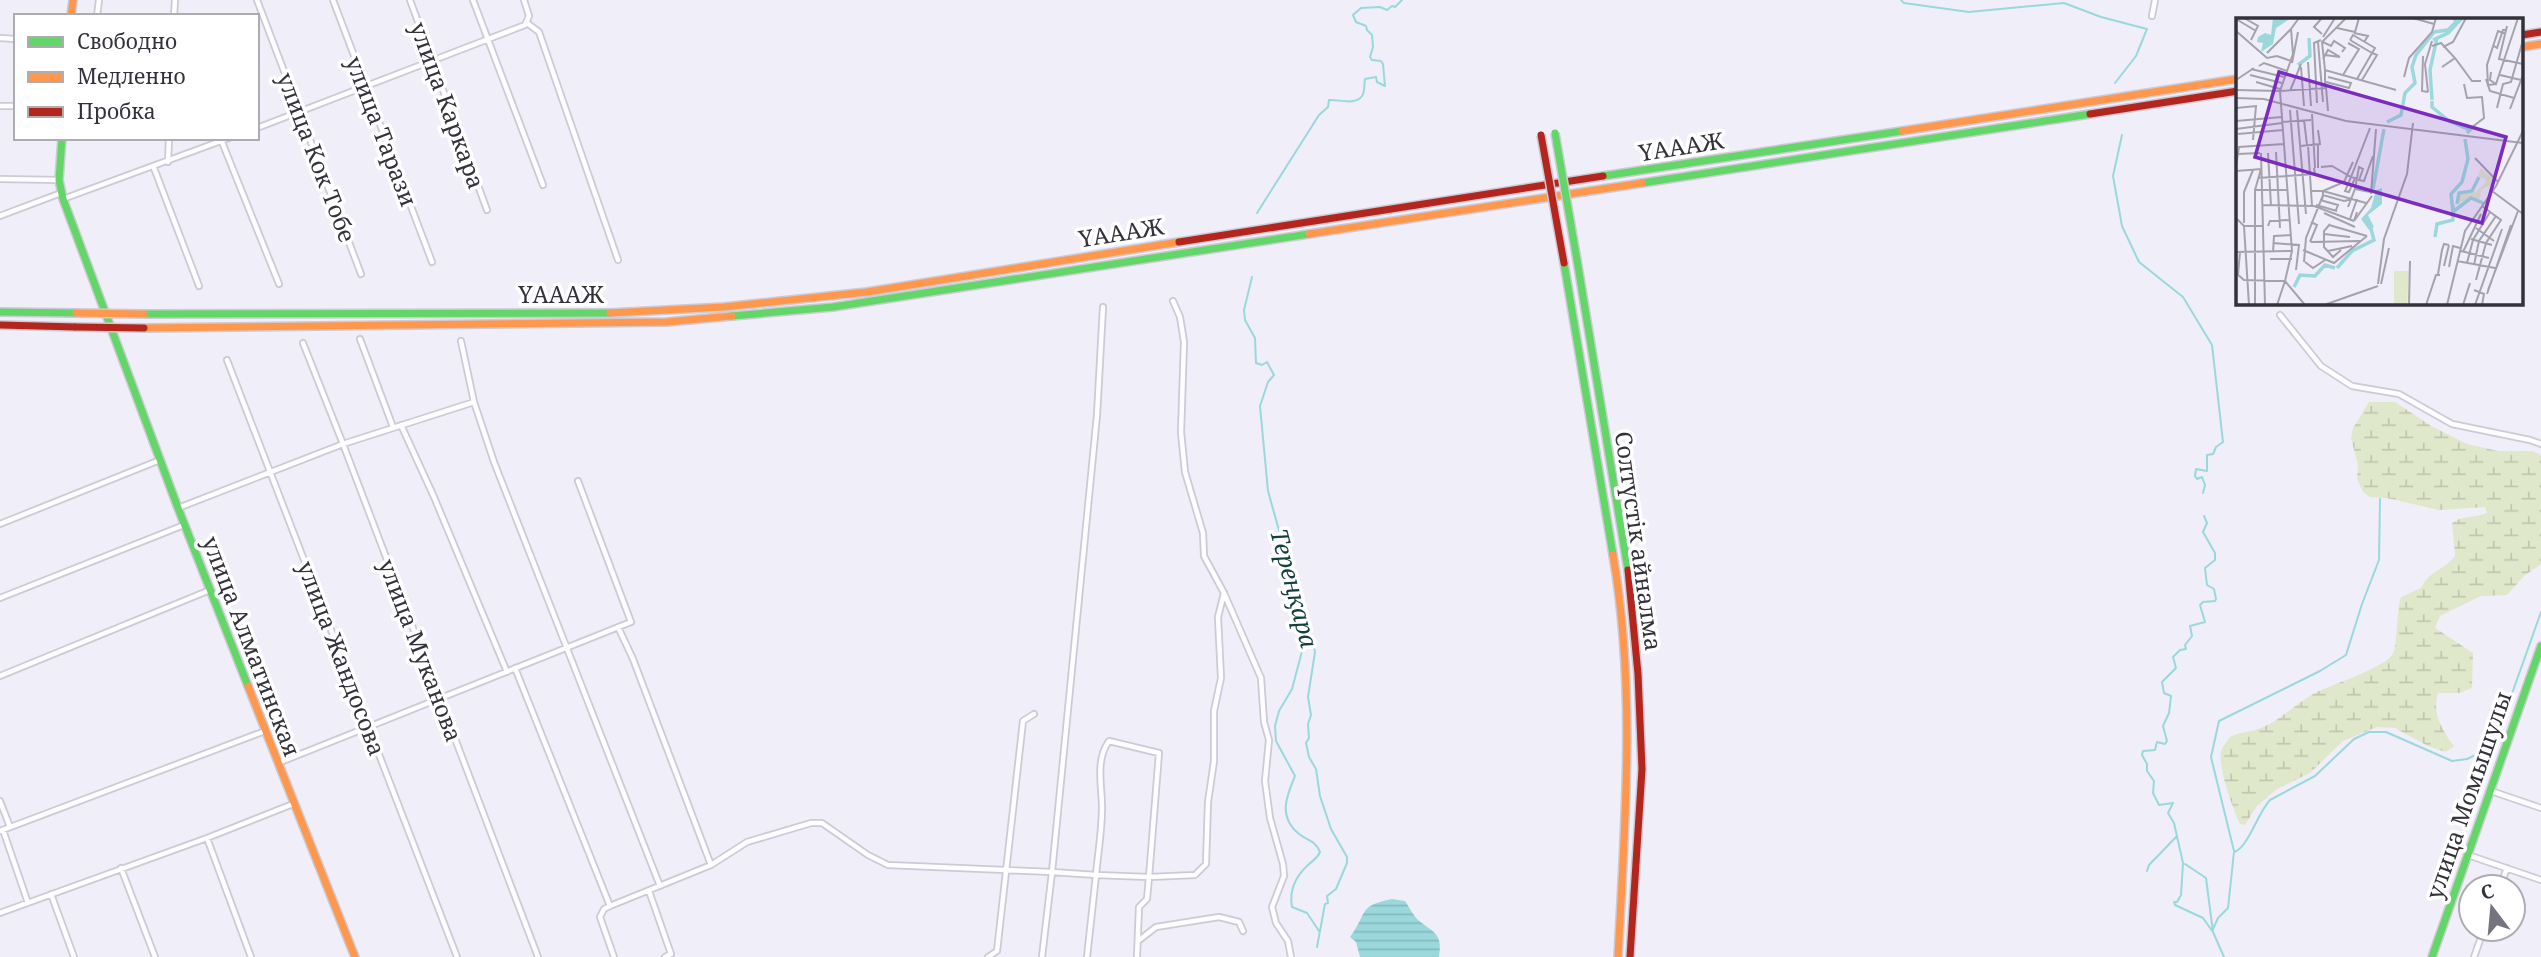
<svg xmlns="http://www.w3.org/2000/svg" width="2541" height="957" font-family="'Noto Serif',serif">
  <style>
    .wetland { fill: url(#wetland-marsh) }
    .water { fill: url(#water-rules) }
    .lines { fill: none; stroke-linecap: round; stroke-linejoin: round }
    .stream { stroke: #9ad8dc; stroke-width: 2 }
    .street-casing { stroke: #cccad4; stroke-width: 8 }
    .fast-casing { stroke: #cccad4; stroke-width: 10 }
    .slow-casing { stroke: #cccad4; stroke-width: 10 }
    .jam-casing { stroke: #cccad4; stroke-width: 10 }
    .street { stroke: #fdfcfe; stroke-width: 4.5 }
    .fast { stroke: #63d668; stroke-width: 7 }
    .slow { stroke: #ff974d; stroke-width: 7 }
    .jam { stroke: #b3261e; stroke-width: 7 }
    .fast-bridge-casing { stroke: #cccad4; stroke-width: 10; stroke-linecap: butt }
    .slow-bridge-casing { stroke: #cccad4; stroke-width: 10; stroke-linecap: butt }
    .jam-bridge-casing { stroke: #cccad4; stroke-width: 10; stroke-linecap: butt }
    .fast-bridge { stroke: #63d668; stroke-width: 7 }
    .slow-bridge { stroke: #ff974d; stroke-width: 7 }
    .jam-bridge { stroke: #b3261e; stroke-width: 7 }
    .labels { text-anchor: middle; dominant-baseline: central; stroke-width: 7; stroke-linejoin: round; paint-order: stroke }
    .street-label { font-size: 23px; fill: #33323b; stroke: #fff }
    .water-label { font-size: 24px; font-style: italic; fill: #143f3f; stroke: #fff }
    .inset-river { fill: none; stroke: #9ad8dc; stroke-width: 3.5 }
    .inset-road { fill: none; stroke: #a4a3ad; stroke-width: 2 }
    .view { fill: #7b2cbf; fill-opacity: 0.15; stroke: #7b2cbf; stroke-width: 3.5 }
    .inset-edge { fill: none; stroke: #33323b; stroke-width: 3.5 }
  </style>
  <defs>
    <pattern id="wetland-marsh" width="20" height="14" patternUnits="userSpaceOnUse" patternTransform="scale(1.75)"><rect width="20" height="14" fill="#e0e8cb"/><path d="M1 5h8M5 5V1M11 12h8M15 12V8" fill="none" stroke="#c1c7af"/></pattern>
    <pattern id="water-rules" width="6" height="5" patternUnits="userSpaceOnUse" patternTransform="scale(1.75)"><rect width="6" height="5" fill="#9ad8dc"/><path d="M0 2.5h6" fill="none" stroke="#85babe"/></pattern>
  </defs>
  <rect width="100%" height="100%" fill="#f0eef9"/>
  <path class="wetland" d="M2369,402H2395L2431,426L2467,444L2498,451H2533L2541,455V564L2524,576L2507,595L2481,596L2440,616L2435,628L2473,653L2472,688L2459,693H2438C2432,716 2442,728 2454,747L2445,752L2428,746L2395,728L2377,727L2343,741L2310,773L2277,789L2257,806L2245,825L2240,824C2233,808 2218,769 2221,752C2222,747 2227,741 2230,737C2240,732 2251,732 2261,728C2281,720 2296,703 2315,693C2331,685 2383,668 2392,655C2398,647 2396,611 2401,597L2421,588C2428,572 2444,570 2455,556L2452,523C2463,515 2475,518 2487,513L2485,507L2439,510L2387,498L2370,497L2363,492L2357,479L2358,465L2351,438L2353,428Z"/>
  <path class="water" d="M1392,899L1405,901C1409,907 1413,915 1418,920C1434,933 1443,933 1439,957H1360L1356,942L1350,937C1368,913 1357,906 1392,899Z"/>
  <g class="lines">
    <path class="stream" d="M1901,0L1904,3L1969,12L2064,3L2101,17L2147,29L2136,56L2115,83
      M2122,135L2113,176L2122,226L2139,262L2183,297L2212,345L2223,442L2216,447L2213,454L2207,455V471L2196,469L2195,476L2197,479L2202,477L2205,485L2203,493
      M1257,213L1319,115L1328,107L1329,100C1338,99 1355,106 1362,96C1365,93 1364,83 1365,79L1376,77L1377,82L1385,86L1383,64L1381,61L1372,60L1370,57L1373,47L1372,35L1367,30L1366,26L1356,22L1353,15L1361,8L1380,7L1387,10L1392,6L1395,7L1402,0
      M1252,277L1244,310L1245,320L1255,338L1256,363L1262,365L1267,362L1274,375L1268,382L1260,406L1268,491L1287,559L1309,624L1315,652L1308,697L1311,715L1308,724L1309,738L1306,743L1309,757L1316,769L1320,796L1331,829L1347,857V863L1336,889L1327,896L1328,903L1325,904L1317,947
      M2204,516L2207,523L2203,532L2215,553V560L2205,568L2207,585L2214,589L2216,599L2215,601L2203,602L2200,605L2205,622L2190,626L2192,636L2185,645L2186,649L2180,650L2173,657L2176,668L2162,682L2164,693L2171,696L2169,713L2163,726L2167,741L2165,744L2157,742L2155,750L2143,751L2142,755L2147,764V771L2154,781L2153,793L2159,805L2173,803L2168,813L2174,823L2183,863L2181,895L2177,902H2174L2175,905L2203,918L2213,932
      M1309,625L1292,689L1279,711L1275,726L1276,741L1295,776C1286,797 1278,817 1299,834C1308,841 1315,840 1320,852C1317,859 1313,860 1308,865C1295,877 1289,890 1292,907L1307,913L1319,931
      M2234,851L2211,757L2219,721L2320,671L2346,655L2362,604L2379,560L2380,499
      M2185,864L2206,878L2213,932L2224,957
      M2147,871L2149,865L2177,836
      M2213,929L2218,918L2228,908L2234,852C2248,848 2257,814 2270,800L2315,776L2354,739L2369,732H2386L2452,761L2467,759L2493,747L2541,612"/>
    <g class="street-casing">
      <path id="street" d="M257,0L361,274
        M333,0L432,262
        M410,0L487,210
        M473,0L543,185
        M97,16L99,0
        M174,16L175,0
        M2152,16L2155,0
        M527,23L539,32L618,260
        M0,38L16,39
        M0,106H16
        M257,128L525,25L529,16L524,0
        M222,142L279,284
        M168,162L169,138
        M154,168L199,286
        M0,179L59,180
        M63,199L229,138
        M0,216L61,193
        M1173,301L1180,317L1184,342L1181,432L1185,472L1203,533L1204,556L1224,593L1261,678L1264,722L1269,740L1265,781L1270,818L1283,864L1284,876L1272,907L1276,923L1288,941L1291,957
        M2280,315L2321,366L2352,386L2399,394L2452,424L2530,440L2541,444
        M360,339L393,427
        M461,341L474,402L494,462L660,886
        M303,343L343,444L538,957
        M227,360L457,957
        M401,425L434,497L507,672
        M178,508L343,444L474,402
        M0,524L160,460
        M0,598L184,525
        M515,668L610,906L604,909L600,917L614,957
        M0,676L210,590
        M278,763L631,622L578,481
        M2491,791L2541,808
        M0,801L10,827
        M3,830L28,903
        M0,831L265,731
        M207,838L251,957
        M2468,855L2541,880
        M711,865L747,842L811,823H822L868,855L888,865L1052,872L1097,415L1103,307
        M121,868L155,957
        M2500,887L2507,868
        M649,891L671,954L665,957
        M51,894L74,957
        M610,906L711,865L633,659L618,627
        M0,913L207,838L293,804
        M1138,941L1156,927L1219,917L1239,922L1243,931
        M988,957L997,951L1023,721L1034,714
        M1042,957L1052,872L1096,875L1087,957
        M1137,957L1139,907L1147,899L1149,877L1096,875C1098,853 1102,830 1102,807C1102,786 1095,760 1109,741L1159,753L1149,877L1195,875L1206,864L1208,802L1214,761V711L1221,678L1218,617L1224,593
        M2474,957L2484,929"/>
    </g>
    <g class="fast-casing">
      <path id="fast" d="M62,138L59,180L63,199L178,508L248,686
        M1603,176L1902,131
        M1642,183L2090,114
        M1577,260L1628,570
        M1564,263L1613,555
        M0,312L76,313
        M144,314L610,313
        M732,316L833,307L1309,234
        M2432,957L2541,646"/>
    </g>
    <g class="slow-casing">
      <path id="slow" d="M71,16L73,0
        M2522,47L2541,44
        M1902,131L2238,79
        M1309,234L1642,183
        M610,313L724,307L867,292L1179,242
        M144,328L667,322L732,316
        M1613,555C1636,688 1625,823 1618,957
        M248,686L355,957"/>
    </g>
    <g class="jam-casing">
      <path id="jam" d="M2522,35L2541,32
        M2090,114L2238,91
        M1179,242L1603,176
        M0,325L76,327
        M1628,570L1638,674L1642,769L1630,957"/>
    </g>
    <use href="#street" class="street"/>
    <use href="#fast" class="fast"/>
    <use href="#slow" class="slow"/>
    <use href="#jam" class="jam"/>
    <g class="fast-bridge-casing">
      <path id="fast-bridge" d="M1555,133L1577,260"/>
    </g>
    <g class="slow-bridge-casing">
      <path id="slow-bridge" d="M76,313L144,314"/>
    </g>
    <g class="jam-bridge-casing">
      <path id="jam-bridge" d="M1541,135L1564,263
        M76,327L144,328"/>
    </g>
    <use href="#fast-bridge" class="fast-bridge"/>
    <use href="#slow-bridge" class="slow-bridge"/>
    <use href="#jam-bridge" class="jam-bridge"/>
  </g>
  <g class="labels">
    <g class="street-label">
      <text transform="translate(448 105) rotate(70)">улица Каркара</text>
      <text transform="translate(382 131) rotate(69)">улица Тарази</text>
      <text transform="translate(1681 146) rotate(-9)">ҮАААЖ</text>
      <text transform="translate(317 157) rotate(69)">улица Кок Тобе</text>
      <text transform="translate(1121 232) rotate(-9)">ҮАААЖ</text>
      <text x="561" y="294">ҮАААЖ</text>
      <text transform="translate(1639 541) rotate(82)">Солтүстік айналма</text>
      <text transform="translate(252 646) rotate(69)">улица Алматинская</text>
      <text transform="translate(421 650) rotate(69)">улица Муканова</text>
      <text transform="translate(342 658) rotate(69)">улица Жандосова</text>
      <text transform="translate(2468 795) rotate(-71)">улица Момышулы</text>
    </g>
    <g class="water-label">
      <text transform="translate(1295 588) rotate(75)">Тереңқара</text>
    </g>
  </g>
  <g transform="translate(2236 18)">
    <rect width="287" height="287" fill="#f0eef9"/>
    <path d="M158,253H173L171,287H158Z" fill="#e0e8cb"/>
    <path d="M245,150L260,164L245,172L243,184L237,180L222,185L224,177L240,174L248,166L250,162L242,158Z" fill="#e0e8cb"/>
    <path d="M37,0H55L40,10L37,26L25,34L27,25L21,24L22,19L29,15L35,17ZM146,170V186L132,197L138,209L133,212L125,201L135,190L140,172Z" fill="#9ad8dc"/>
    <path class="inset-river" d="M197,22L212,15L226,0M62,47L74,38L73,20M196,82L194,52L201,20M196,83V89L213,103L234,112L231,115M151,104L165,97L169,75L179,65L176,49L180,37L198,14L212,12L220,4L218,0M137,171L148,111M221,186L223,175L236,173L243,159M218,193L235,180L247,185M217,194L215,176L226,164L232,141L229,121M199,219L201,206L217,202V187M101,250L116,233L138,222L134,207M58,269L64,257L79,258L89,247L99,250"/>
    <path class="inset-road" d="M8,0L22,8L15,22M63,0L55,11L57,36L44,73L56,233L49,263L69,287M86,0L78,9L86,16M177,0L198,6M0,1L20,13M271,8L263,41L287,46M101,10L119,14L123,0M0,13L31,40L41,38L55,43M118,15L132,18L128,24M87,19L99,0M114,22L117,17L139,30L136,35L141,37L126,62M114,22L136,35L121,61M82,24L87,84M87,24L95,28L98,23L109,30L106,34M196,28L205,25L219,40L206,49M258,28L261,30L267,12H271M207,29L217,24L230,0M31,35L55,11M187,38L186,73L192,74M219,40L236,63H245M87,41L92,32L104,39L89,37M72,44L75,88M56,45L62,14M23,48L28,45L51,53M65,49L68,88M15,51L48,59M89,52L86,24L110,0M255,54L254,62L260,66L282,0M14,57L46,65M107,57L123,31L112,25M264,57L285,62M168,59L173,40L196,14L200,0M250,61L254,73L278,80M0,62L18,50M20,64L44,71M90,64L113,70L115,65L92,59M228,66L231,80L246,79L248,100L235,110M260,66L252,67L251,47L262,13L270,16M90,69L92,93M0,72L44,73M44,73L89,70V52L160,72M54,73L65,46M192,74L189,46L196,23M0,80L28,81L110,103L287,125M81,85L78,25L85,22M0,90L20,88L17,122M261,90L267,66L275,64L287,22M274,91L287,57M54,92L63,206M61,92L70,196M76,96L79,150M68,102L71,127M0,103L46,99M46,104L75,102M0,111L46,105M2,116L47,112M82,126V150M72,127L76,188M64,128L84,126L82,112M40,134L44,210M25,135L29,287M32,135L35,188M2,136L24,135M239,140L262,164M0,148L3,129L48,126M85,149L96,148L115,159L134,110M0,153L26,151M115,159L119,160L113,174L109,173ZM22,160L79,156L78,150M119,171L123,149L127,151L123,162L128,163L137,138M19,172L25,151M87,173L108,164L117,144M87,173L130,185M256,173L287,196M135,176L140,111M84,182L102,187L100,192M86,182L87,177L108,183L117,181M27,187L78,188L118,203M80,187L101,193M112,189L119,171L134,174M121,194L118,203L136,178M88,195L119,209M0,200L8,208H27M114,201L121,181M8,205V174L17,152M94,206L88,213V229L97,239L105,232M93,207L131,218M8,208L13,287M32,208L34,203L54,202M240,210L258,223M88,216L114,219M235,221L256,227M74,224L81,207L75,204M75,224L124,223M37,225L63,227L60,252M67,232L98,245L131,218M92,233L116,228M225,233L253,240M0,234L56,233M37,234L38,218L55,217M227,234L245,196M34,241H56M221,243L259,250M68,244L70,220L87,177V173H76M69,244L77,250L89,242M231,245L237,222L254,194M238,247L243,223L260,198M208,248L213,227M213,249L217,228L224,230M0,255L8,262L49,263L41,287M202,256L206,232L208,226L213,227M2,257L4,234M240,262L250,225L265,202L246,188M142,266L148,221L171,156L177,105M145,266L153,230M238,272L248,276L246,287M252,272L282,193M251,276L275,207M19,287V172H52M88,287L142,268M173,287L174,243M190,287L200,257H204M211,287L229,213L260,168L287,113M227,287L234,265M239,287L266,211"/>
    <path class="view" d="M43,54L270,119L246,205L19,139Z"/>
    <rect width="287" height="287" class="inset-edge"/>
  </g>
  <rect x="14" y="14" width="245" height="126" fill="#ffffff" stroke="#adadb1" stroke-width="2"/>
  <rect x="28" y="37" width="35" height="10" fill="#63d668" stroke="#adadb1" stroke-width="2"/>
  <text x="77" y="49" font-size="21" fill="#33323b">Свободно</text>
  <rect x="28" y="72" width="35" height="10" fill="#ff974d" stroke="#adadb1" stroke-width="2"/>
  <text x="77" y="84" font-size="21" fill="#33323b">Медленно</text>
  <rect x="28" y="107" width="35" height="10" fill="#b3261e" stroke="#adadb1" stroke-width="2"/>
  <text x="77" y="119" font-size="21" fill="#33323b">Пробка</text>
  <g transform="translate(2492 908) rotate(344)"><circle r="33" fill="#ffffff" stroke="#adadb1" stroke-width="2"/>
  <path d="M0-5L12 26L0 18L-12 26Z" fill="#75747e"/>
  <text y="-10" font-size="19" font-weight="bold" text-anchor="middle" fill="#33323b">С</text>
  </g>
</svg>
